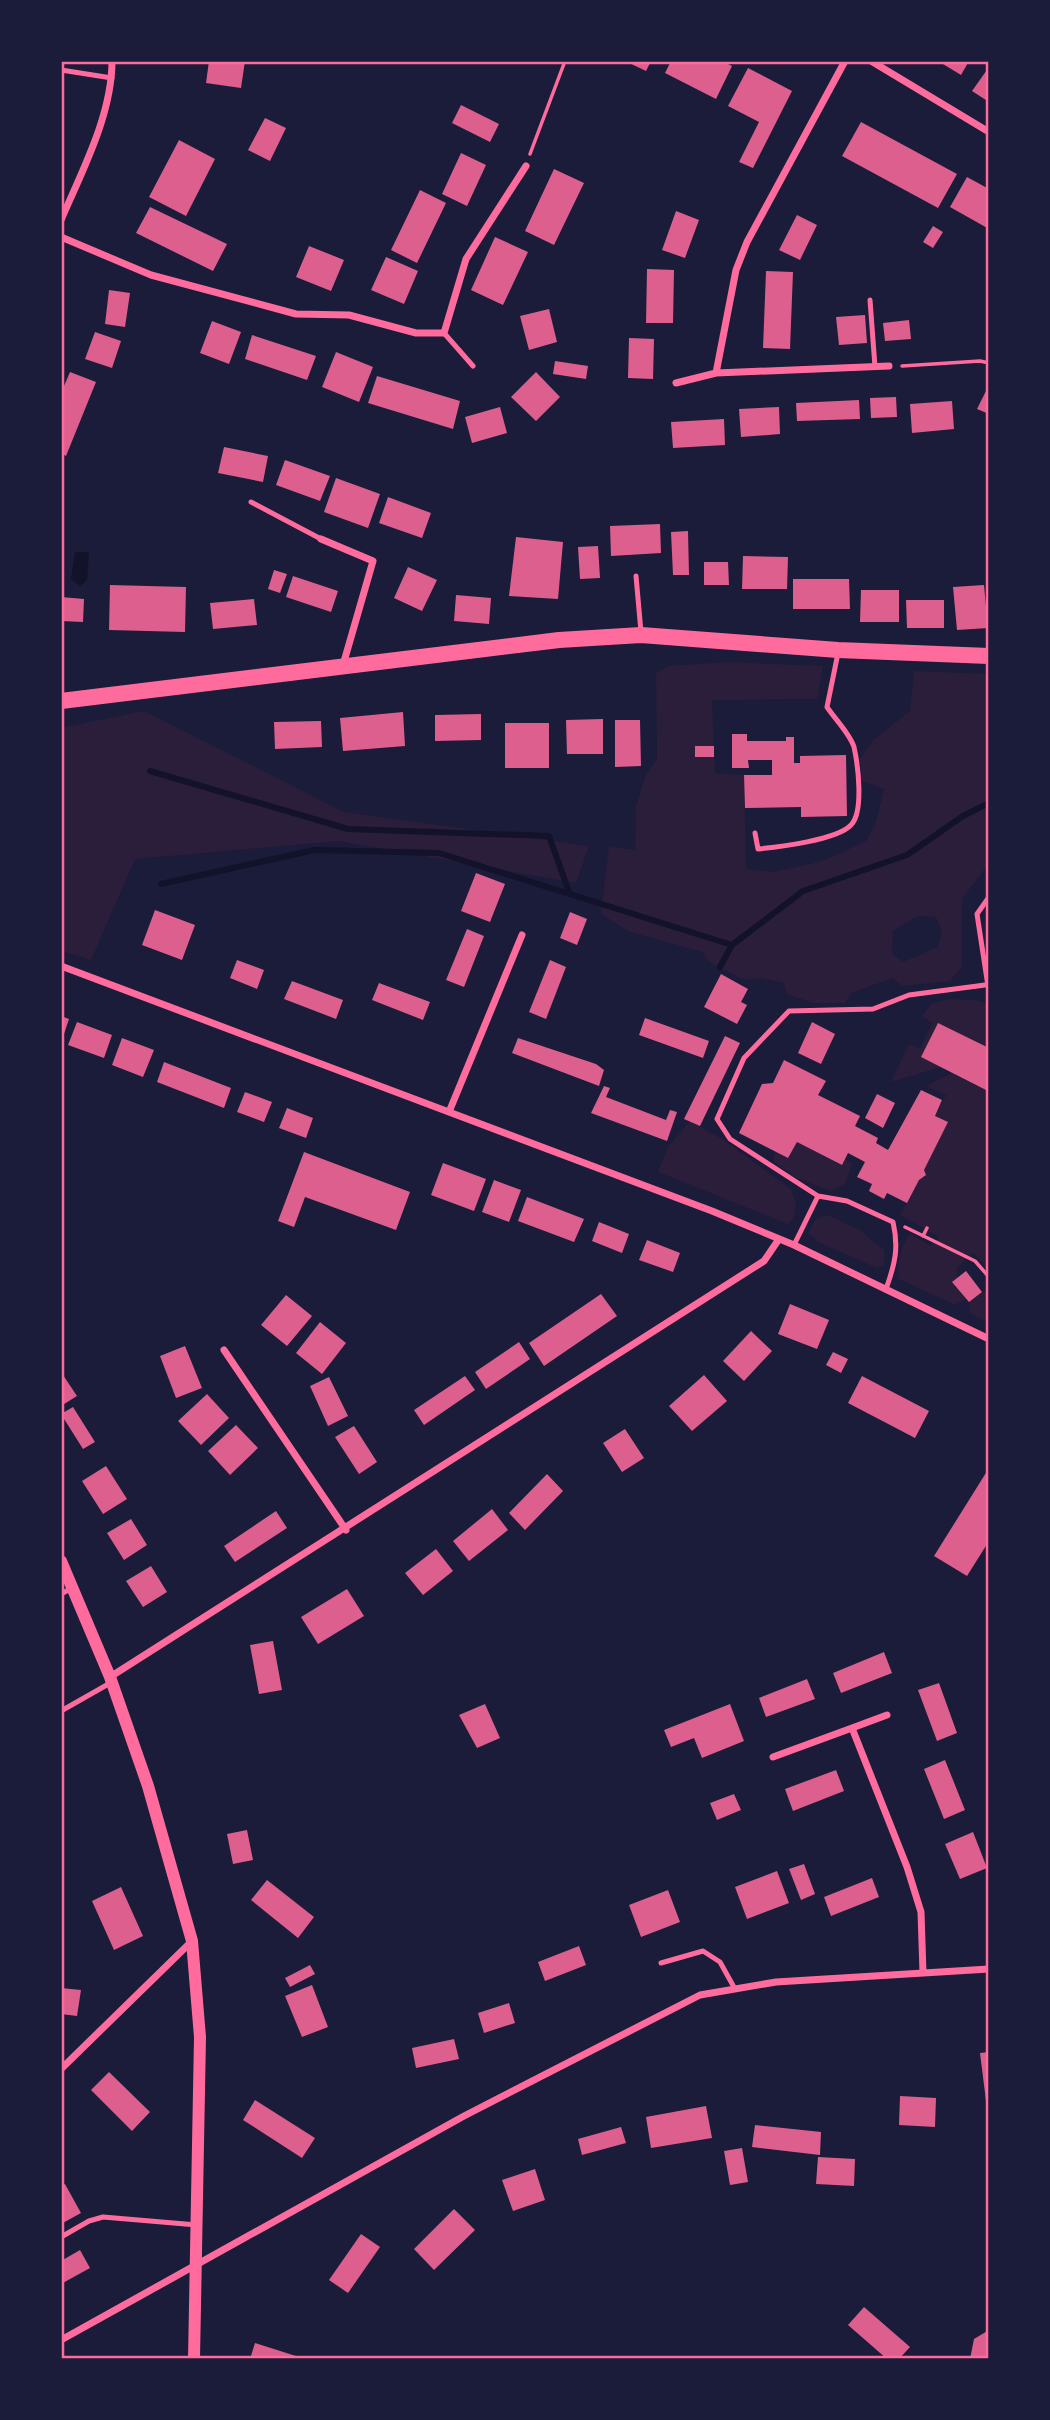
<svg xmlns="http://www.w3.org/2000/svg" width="1050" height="2420" font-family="'Work Sans',sans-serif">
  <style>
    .green { fill: #2a1e3b; fill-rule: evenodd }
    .water { fill: #12122b }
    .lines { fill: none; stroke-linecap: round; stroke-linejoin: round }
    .stream { stroke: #12122b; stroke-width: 6 }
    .building { fill: #dd5f8e }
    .path { stroke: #ff6b9d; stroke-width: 3.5 }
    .service { stroke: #ff6b9d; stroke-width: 5 }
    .minor { stroke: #ff6b9d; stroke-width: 7 }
    .tertiary { stroke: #ff6b9d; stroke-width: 12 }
    .primary { stroke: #ff6b9d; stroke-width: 16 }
    .neatline { fill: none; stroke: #ff6b9d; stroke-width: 2.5 }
  </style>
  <rect width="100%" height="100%" fill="#1b1b3a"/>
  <path class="green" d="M727,662L823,666L817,699L712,700L715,773L744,775L746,869L774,872L823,861L866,841L875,825L884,789L862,781L860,758L873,740L910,711L914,671L989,674V863L962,899V967L950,981L902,986L893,978L851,993L845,1003H813L787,994L784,983L759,978L744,980L709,962L703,952L630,932L601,914L609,846L635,850L636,807L645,777L657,759L656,673L668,666ZM917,916L936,917L942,932L938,947L903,962L892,953L893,931Z
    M144,711L344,812L589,846L576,883L339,841L135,859L91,960L61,951V728Z
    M949,999L973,1000L989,1004V1048L938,1023L921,1057L941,1067L891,1082L909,1044L920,1049L932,1023L922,1016L931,1004Z
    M952,1073L985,1090L989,1085V1271L973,1252L957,1268V1278L966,1299L955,1305L899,1279C897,1262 900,1247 910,1234L931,1246L939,1237L900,1215L919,1180L926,1175L924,1170L947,1122L935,1116L946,1095L926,1086Z
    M690,1121L722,1139L791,1189L796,1204L793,1219L788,1224L658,1172L668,1147Z
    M797,1142L841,1165L845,1159L852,1164L845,1184L830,1191L797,1178L773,1162L775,1151L788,1158Z
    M827,1215L860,1230L884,1250V1265L877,1268L818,1242L808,1233L816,1219Z
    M982,1292H989V1323L970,1313L969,1302Z"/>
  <path class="water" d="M75,552H89L87,580L80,586L71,579Z"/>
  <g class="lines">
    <path class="stream" d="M150,771L348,829L549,836L569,892
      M161,884L314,850L439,853L732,945
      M720,967L732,945L803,891L907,855L963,816L989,803"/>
  </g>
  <path class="building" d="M209,61H245L241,88L206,83Z
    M625,61H651L646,71Z
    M671,61H722L732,66L716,99L665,73Z
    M938,61H969L961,75Z
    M989,67V102L972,91Z
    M748,68L792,91L753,168L739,162L759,122L728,106Z
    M461,105L499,124L490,142L452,123Z
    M265,118L286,128L270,161L248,150Z
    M861,122L957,174L938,208L842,156Z
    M179,140L215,159L186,216L149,197Z
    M461,153L486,165L467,206L442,194Z
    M554,169L584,183L554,245L525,231Z
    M967,177L989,189V229L950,207Z
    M420,190L446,203L417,263L391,250Z
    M150,207L227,244L213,271L136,233Z
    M676,211L699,220L685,258L662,250Z
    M797,215L817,225L800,260L779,250Z
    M933,226L943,232L933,248L923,242Z
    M495,237L528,252L503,305L471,290Z
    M309,246L344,260L331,291L296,277Z
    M386,257L418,271L404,304L371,290Z
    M647,269L674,270L673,323H646Z
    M766,271L793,272L790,349L763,348Z
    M109,290L130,293L125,327L105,324Z
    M549,309L557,342L529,350L520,316Z
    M865,315L867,343L839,345L836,317Z
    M909,320L911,339L885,341L883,323Z
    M212,321L241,332L229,364L200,353Z
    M95,332L121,341L112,368L85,359Z
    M252,335L316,356L307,380L245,359Z
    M629,338L654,339L653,379L628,378Z
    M336,352L373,367L359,402L322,387Z
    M555,361L588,366L586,379L553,374Z
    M70,372L96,382L66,456L61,453V393Z
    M536,372L560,397L536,421L511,397Z
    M377,376L460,401L453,429L368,403Z
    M989,385V414L977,409Z
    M896,397L897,417L871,418L870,398Z
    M859,400L860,419L797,421L796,403Z
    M952,401L954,429L912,433L910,404Z
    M500,407L507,433L472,443L465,417Z
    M779,407L780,434L741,437L739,409Z
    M724,419L725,445L673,448L671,422Z
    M224,447L268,456L263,482L218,473Z
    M285,460L330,476L320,501L276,485Z
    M336,478L380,494L368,528L324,512Z
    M388,497L431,513L422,538L379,523Z
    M660,524L661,553L611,556L610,526Z
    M688,531L689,575H673L671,532Z
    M516,537L563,542L558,599L509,596Z
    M598,546L600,578L580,579L578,547Z
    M743,556L788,557L787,589H742Z
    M704,562H728L729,585H704Z
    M408,567L437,580L422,611L394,598Z
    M274,570L287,574L280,593L268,589Z
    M293,576L338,591L331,612L286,597Z
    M793,579H849L850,609H793Z
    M110,585L186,587L185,632L109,630Z
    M984,585L988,628L957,630L953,587Z
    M861,590H899V622H860Z
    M456,595L491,598L489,624L454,621Z
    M61,597L84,599L83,622L61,621Z
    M254,599L257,625L213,629L210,603Z
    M906,600H944V628H907Z
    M403,712L405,746L343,751L340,718Z
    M481,714V740L435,741V715Z
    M603,719V754H567L566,720Z
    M615,720H640L641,766L615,767Z
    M321,721L322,747L275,749L274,722Z
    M505,723H549V768H505Z
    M732,734H747V741H786V737H794V763H800V756L846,755L847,816L801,817V807L745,808L744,775H772V760H748L749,768H732Z
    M695,746H714V757H695Z
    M476,873L505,884L490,922L461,911Z
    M155,910L195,925L182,960L142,945Z
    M570,912L587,919L577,945L560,938Z
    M467,929L484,936L464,987L446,980Z
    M237,960L264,970L257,989L230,978Z
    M550,960L566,967L546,1019L529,1012Z
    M721,974L748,989L741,1002L747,1005L737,1024L704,1007Z
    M292,981L343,1000L336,1019L284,999Z
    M379,983L430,1002L423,1020L372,1000Z
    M61,1016L69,1019L62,1040L61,1039Z
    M645,1018L709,1041L703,1058L639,1035Z
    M77,1022L112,1035L104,1058L68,1045Z
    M812,1022L835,1034L821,1064L798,1053Z
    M938,1023L989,1048V1085L986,1090L921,1057Z
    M725,1036L740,1043L700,1126L684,1119Z
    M122,1038L154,1050L143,1077L112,1065Z
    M518,1038L596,1064L604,1070L599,1086L512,1053Z
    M784,1060L826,1081L818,1095L860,1116L855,1126L878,1138L876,1143L888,1150L921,1090L942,1100L935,1116L948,1122L924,1170L926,1175L919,1180L907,1203L887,1193L884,1199L869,1191L872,1184L857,1177L865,1162L848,1153L842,1165L797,1142L788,1158L739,1133L762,1084L773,1083Z
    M164,1062L231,1088L224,1108L157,1082Z
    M604,1086L610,1088L606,1097L666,1120L670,1110L677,1112L667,1141L591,1113Z
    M245,1092L272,1102L264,1122L237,1112Z
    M877,1094L895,1103L883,1128L865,1118Z
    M287,1108L313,1118L306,1138L279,1128Z
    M304,1152L410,1192L396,1230L305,1197L294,1227L278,1221Z
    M443,1163L486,1179L474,1211L431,1195Z
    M494,1180L521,1190L509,1222L482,1212Z
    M527,1197L584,1219L574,1242L518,1221Z
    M599,1222L629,1234L622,1253L592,1241Z
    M647,1240L680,1253L673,1272L639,1260Z
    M966,1271L982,1292L969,1302L952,1282Z
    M601,1294L617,1316L544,1366L529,1343Z
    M286,1295L312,1316L287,1346L261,1325Z
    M790,1304L829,1320L817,1349L778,1334Z
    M320,1322L346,1343L322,1374L296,1353Z
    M751,1331L772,1351L744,1381L723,1361Z
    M519,1342L530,1359L486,1389L475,1372Z
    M185,1346L202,1388L176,1398L160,1356Z
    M833,1352L848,1359L841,1373L826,1365Z
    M61,1372L77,1396L61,1406Z
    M704,1375L727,1401L692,1431L669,1406Z
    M465,1376L475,1390L424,1425L414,1410Z
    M862,1376L929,1411L915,1438L848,1403Z
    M329,1377L348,1416L328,1426L310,1386Z
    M207,1394L229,1418L201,1445L178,1421Z
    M73,1407L95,1442L83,1449L61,1414Z
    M236,1425L258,1448L230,1475L208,1451Z
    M354,1426L377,1462L359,1474L335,1437Z
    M625,1429L644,1458L622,1472L603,1443Z
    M106,1466L127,1499L103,1514L82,1481Z
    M989,1468V1541L967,1576L934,1556Z
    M547,1474L563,1491L525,1530L509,1513Z
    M492,1509L508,1530L469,1561L453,1541Z
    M276,1511L287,1528L235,1562L224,1546Z
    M131,1519L147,1545L124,1560L107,1533Z
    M436,1549L453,1571L423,1595L405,1573Z
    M151,1566L167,1592L143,1607L126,1581Z
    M347,1589L364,1616L318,1644L301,1617Z
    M273,1641L282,1690L259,1694L250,1645Z
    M884,1652L892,1673L841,1693L833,1673Z
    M807,1679L815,1699L766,1717L759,1698Z
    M939,1683L957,1733L937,1741L918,1690Z
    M485,1704L500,1738L477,1748L459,1715Z
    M730,1704L744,1741L702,1758L694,1738L671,1747L664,1730Z
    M945,1760L965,1810L944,1819L924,1769Z
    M836,1770L844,1791L793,1811L785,1789Z
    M734,1794L741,1810L717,1820L710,1803Z
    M247,1830L253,1860L233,1864L227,1834Z
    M973,1832L987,1868L960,1879L945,1844Z
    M804,1864L815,1894L801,1900L789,1869Z
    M777,1871L789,1903L747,1919L735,1887Z
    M872,1878L879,1897L831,1916L824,1897Z
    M267,1880L314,1917L298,1938L251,1900Z
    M121,1887L143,1936L114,1950L92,1901Z
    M668,1890L680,1922L641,1937L629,1905Z
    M579,1946L586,1965L545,1981L538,1962Z
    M310,1965L315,1974L290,1987L285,1978Z
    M312,1985L328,2027L302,2037L285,1996Z
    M61,1988L81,1990L77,2016L61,2014Z
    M509,2003L515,2023L484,2033L478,2013Z
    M454,2039L459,2059L416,2068L412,2048Z
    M989,2052V2109H987L980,2053Z
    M109,2072L150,2112L132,2131L91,2090Z
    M900,2096L936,2098L935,2127L899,2125Z
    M255,2100L315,2138L302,2158L243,2120Z
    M706,2106L712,2138L651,2148L646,2117Z
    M755,2125L821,2132L820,2155L752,2147Z
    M621,2127L626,2143L582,2155L578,2139Z
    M742,2148L748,2182L730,2185L724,2151Z
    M818,2157L855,2159L854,2186L816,2184Z
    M535,2169L545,2200L513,2211L502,2180Z
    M65,2184L81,2213L61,2224V2186Z
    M454,2209L475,2230L434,2270L414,2249Z
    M361,2234L380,2247L348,2293L329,2280Z
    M80,2250L90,2268L61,2284V2261Z
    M864,2307L910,2347L899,2359H887L848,2325Z
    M989,2330V2359H970L974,2339Z
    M255,2343L296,2356L295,2359H250Z"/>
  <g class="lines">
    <path class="path" d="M530,154L565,61
      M902,366L980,361L989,363
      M905,1227L975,1261L989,1277
      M923,1236L927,1228"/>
    <path class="service" d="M61,70L112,78
      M870,300L875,367
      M444,333L473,366
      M251,502L321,539
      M636,576L641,632
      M755,833L758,849C779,847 837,840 851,825C864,812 858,765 854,747C850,734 835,719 827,707L838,653
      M988,986L977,914L989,897
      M818,1196L730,1139L717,1119L744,1058L789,1011L873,1009L909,995L985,985
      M794,1245L818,1196L847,1201L893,1222C899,1248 895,1264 886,1289
      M61,1594L72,1588
      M61,1711L112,1682
      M661,1963L703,1951L720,1962L735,1989
      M61,2237L89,2221L103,2217L197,2225"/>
    <path class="minor" d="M845,61L747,242L736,270L716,373L889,366
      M871,61L989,132
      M61,220C82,171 112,115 112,61
      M61,237L151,275L296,314L349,315L416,333H444L466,259L526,166
      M676,383L716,373
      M321,539L373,561L343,665
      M61,966L712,1211L794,1245L989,1339
      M449,1112L522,935
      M224,1350L346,1530
      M110,1677L764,1261L779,1239
      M852,1728L887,1715
      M773,1757L852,1728L907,1867L921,1912L923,1973
      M61,2069L191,1942
      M61,2340L464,2116L700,1995L776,1982L989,1969"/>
    <path class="tertiary" d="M61,1561L110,1677L148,1786L192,1941L200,2037L194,2359"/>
    <path class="primary" d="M61,701L559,640L641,635L838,650L989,656"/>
  </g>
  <rect width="1050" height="2420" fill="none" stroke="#1b1b3a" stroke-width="126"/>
  <rect x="63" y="63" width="924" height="2294" class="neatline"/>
</svg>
